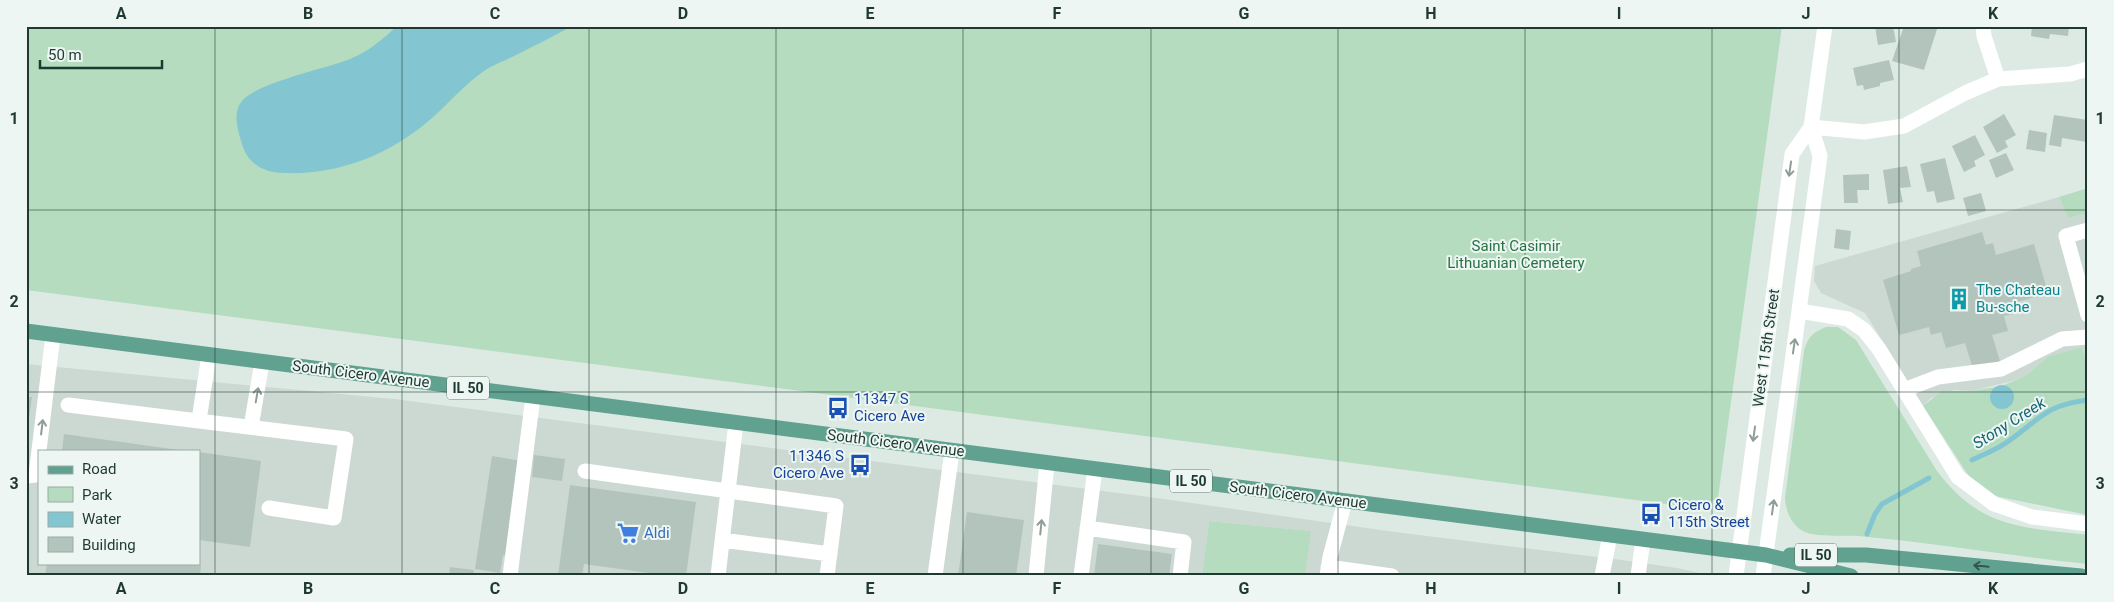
<svg xmlns="http://www.w3.org/2000/svg" width="2114" height="602" font-family="Roboto,sans-serif">
  <style>
    .built { fill: #ccd9d3; fill-rule: evenodd }
    .green { fill: #b5dcbf }
    .water { fill: #83c6d1 }
    .lines { fill: none; stroke-linecap: round; stroke-linejoin: round }
    .stream { stroke: #83c6d1; stroke-width: 5 }
    .building { fill: #b3c4bd }
    .minor { stroke: #fff; stroke-width: 15 }
    .major { stroke: #60a18f; stroke-width: 15 }
    .oneway { stroke: #8f9c98 }
    .oneway2 { stroke: #32584e }
    .grid { fill: none; stroke: #1f3932; stroke-width: 1; stroke-opacity: 0.55 }
    .labels { text-anchor: middle; dominant-baseline: central; stroke-width: 4; stroke-linejoin: round; paint-order: stroke }
    .shield { fill: #edf6f2; stroke: #5d726c; stroke-width: 1 }
    .shield-label { font-size: 14px; font-weight: bold; fill: #1f3932 }
    .park-label { font-size: 15px; fill: #287144; stroke: #edf6f2 }
    .culture-label { font-size: 15px; fill: #0d838f; stroke: #edf6f2; text-anchor: start }
    .street-label { font-size: 15px; fill: #1f3932; stroke: #edf6f2 }
    .transit-label { font-size: 15px; fill: #164399; stroke: #edf6f2; text-anchor: start }
    .shop-label { font-size: 15px; fill: #366cbe; stroke: #edf6f2; text-anchor: start }
    .water-label { font-size: 16px; font-style: italic; fill: #186776; stroke: #edf6f2 }
    .neatline { fill: none; stroke: #1f3932; stroke-width: 2 }
    .grid-label { font-size: 16px; text-anchor: middle; font-weight: bold; fill: #1f3932 }
  </style>
  <rect width="100%" height="100%" fill="#ddeae4"/>
  <path class="built" d="M2059,197L2068,218L2088,213V359H2086L2082,347L2049,356L2025,376L2012,381L1972,391L1954,390L1931,398L1923,406L1865,313L1821,293L1814,281L1815,266Z
    M26,364L394,399L1157,498L1395,532L1622,560L1677,568L1700,573L1704,576H1305L1310,531L1209,521L1202,576H26ZM39,451H199V563H39Z"/>
  <path class="green" d="M26,26H1782L1718,498L1697,508L26,290Z
    M2088,188V213L2068,218L2059,197Z
    M1826,327H1838L1856,340L1937,471C1981,529 2021,527 2088,535V564C2011,556 1935,543 1858,536C1843,535 1814,538 1801,530C1790,522 1786,511 1785,498L1804,351C1807,338 1813,332 1826,327Z
    M2082,347L2086,359H2088V515L1995,496L1970,478L1923,406L1942,391H1972L1996,387L1991,396L1992,404L2008,387L2004,385L2025,376L2049,356Z
    M1209,521L1311,531L1305,576H1202Z"/>
  <path class="water" d="M397,26H572C554,36 536,45 518,54C507,60 494,64 484,71C462,86 446,107 425,124C386,156 336,175 285,173C265,173 248,165 242,144C238,131 232,113 242,101C258,82 325,69 350,59C368,52 383,39 397,26Z
    M1990 397a12 12 0 1 1 24 0a12 12 0 1 1-24 0Z"/>
  <g class="lines">
    <path class="stream" d="M1972,460C1984,454 1999,449 2010,440C2041,418 2046,405 2088,400
      M1867,534L1875,514L1882,504L1929,478"/>
  </g>
  <path class="building" d="M1875,26H1893L1896,42L1878,45Z
    M1904,26H1938L1924,70L1892,61Z
    M2032,26H2069L2068,36L2050,34L2049,39L2031,36Z
    M1889,60L1894,80L1880,83V86L1864,90L1863,85L1857,86L1853,68Z
    M2004,114L2016,135L2005,141L2008,147L1997,153L1983,127Z
    M2054,115L2088,120L2087,142L2062,138L2061,147L2049,145Z
    M2029,130L2047,133L2045,152L2026,149Z
    M1975,135L1985,155L1974,161L1976,166L1964,172L1952,146Z
    M2006,153L2014,170L1996,178L1989,160Z
    M1945,158L1955,199L1937,203L1934,191L1927,192L1920,164Z
    M1907,166L1911,187L1900,188L1903,202L1888,204L1883,170Z
    M1869,174V190H1857L1858,203H1844L1843,175Z
    M1981,193L1986,211L1968,216L1963,198Z
    M1836,229L1851,231L1849,250L1834,248Z
    M1982,232L1986,245L1993,243L1996,255L2034,244L2048,293L2011,304L2013,314L2004,316L2008,331L1992,335L2000,361L1973,369L1965,343L1946,348L1941,332L1931,335L1929,327L1899,335L1883,280L1911,271V269L1921,266L1917,251Z
    M26,397H32L27,432H26Z
    M64,434L179,450V451H62Z
    M199,452L261,461L250,547L199,540Z
    M534,455L565,459L562,481L532,477Z
    M492,456L521,461L507,556L503,555L500,573L475,569Z
    M570,485L696,502L686,576H670L584,564L582,576H558Z
    M967,512L1024,520L1016,576H958Z
    M1098,544L1172,554L1169,576H1094Z
    M47,563H183L201,566L200,576H45Z
    M450,567L474,570L473,576H449Z"/>
  <g class="lines">
    <path class="minor" d="M1983,26L1984,36L1998,79
      M1811,127L1864,132L1904,126L1965,93L1998,79L2070,74L2088,69
      M2088,230L2066,236L2088,315
      M1799,311L1848,319L1864,330L1879,349L1958,477L1994,504L2032,517L2088,524
      M1904,390L1938,377L2001,369L2062,339L2088,337
      M68,405L346,439L334,518L269,508
      M199,420L209,355
      M251,427L262,362
      M585,471L836,506L827,576
      M26,476L36,475L53,335
      M1087,528L1184,542L1180,576
      M722,540L830,554
      M1328,567L1392,576
      M510,576L533,397
      M718,576L736,423
      M935,576L952,451
      M1036,576L1047,463
      M1081,576L1095,469
      M1327,576L1330,557L1345,501
      M1602,576L1610,535
      M1638,576L1643,540
      M1736,576L1792,154L1811,127
      M1763,576L1820,156L1811,127L1825,26"/>
    <path class="major" d="M26,331L1766,555L1851,576
      M1790,555H1866L2081,576"/>
  </g>
  <defs><path id="oneway-shaft" d="M-6 0H5M1.5-3L5.5 0L1.5 3" fill="none" stroke-width="1.6" stroke-linecap="round" stroke-linejoin="round" transform="scale(1.25)"/></defs>
  <g class="oneway">
    <use href="#oneway-shaft" transform="translate(1790 169) rotate(98)"/>
    <use href="#oneway-shaft" transform="translate(1794 346) rotate(-82)"/>
    <use href="#oneway-shaft" transform="translate(257 395) rotate(-80)"/>
    <use href="#oneway-shaft" transform="translate(42 427) rotate(-83)"/>
    <use href="#oneway-shaft" transform="translate(1754 434) rotate(98)"/>
    <use href="#oneway-shaft" transform="translate(1773 507) rotate(-82)"/>
    <use href="#oneway-shaft" transform="translate(1041 527) rotate(-84)"/>
  </g>
  <use class="oneway2" href="#oneway-shaft" transform="translate(1981 566) rotate(-174)"/>
  <path class="grid" d="M215,26V576M402,26V576M589,26V576M776,26V576M963,26V576M1151,26V576M1338,26V576M1525,26V576M1712,26V576M1899,26V576M26,210H2088M26,392H2088"/>
  <defs>
    <g id="building-bare" transform="scale(1.725)"><path d="M-4-6H4V6H1V3H-1V6H-4ZM-2.5-4.3h1.7v1.8h-1.7ZM.8-4.3h1.7v1.8H.8ZM-2.5-1h1.7V.8h-1.7ZM.8-1h1.7V.8H.8Z" fill="#0f9aa8" stroke="#edf6f2" stroke-width="2.5" paint-order="stroke"/></g>
    <g id="bus-bare" transform="scale(1.725)"><path d="M-5-6H5V4H4V6H2V4H-2V6H-4V4H-5ZM-3.5-4V0h7V-4ZM-3.5 1.2v1.5H-2V1.2ZM2 1.2v1.5H3.5V1.2Z" fill="#1a4fb4" stroke="#edf6f2" stroke-width="2.5" paint-order="stroke"/></g>
    <g id="supermarket-bare" transform="scale(1.725)"><path d="M-6-5.5h2.5l.6 2H6L4.5 2H-2.5L-4.4-4H-6ZM-1.5 3.2a1.3 1.3 0 1 0 .1 0ZM3 3.2a1.3 1.3 0 1 0 .1 0Z" fill="#3f7fe0" stroke="#edf6f2" stroke-width="2.5" paint-order="stroke"/></g>
  </defs>
  <g fill-rule="evenodd">
    <use href="#building-bare" x="1959" y="299"/>
    <use href="#bus-bare" x="838" y="408"/>
    <use href="#bus-bare" x="860" y="465"/>
    <use href="#bus-bare" x="1651" y="514"/>
    <use href="#supermarket-bare" x="628" y="533"/>
  </g>
  <g class="labels">
    <g class="shield">
      <rect x="447" y="376.5" width="42" height="23" rx="4"/>
      <rect x="1170" y="469.5" width="42" height="23" rx="4"/>
      <rect x="1795" y="543.5" width="42" height="23" rx="4"/>
    </g>
    <g class="shield-label">
      <text x="468" y="388">IL 50</text>
      <text x="1191" y="481">IL 50</text>
      <text x="1816" y="555">IL 50</text>
    </g>
    <g class="park-label">
      <text x="1516" y="246">Saint Casimir<tspan x="1516" dy="17">Lithuanian Cemetery</tspan></text>
    </g>
    <g class="culture-label">
      <text x="1976" y="290">The Chateau<tspan x="1976" dy="17">Bu-sche</tspan></text>
    </g>
    <g class="street-label">
      <text transform="translate(1766 348) rotate(-82)">West 115th Street</text>
      <text transform="translate(361 374) rotate(7)">South Cicero Avenue</text>
      <text transform="translate(896 443) rotate(7)">South Cicero Avenue</text>
      <text transform="translate(1298 495) rotate(7)">South Cicero Avenue</text>
    </g>
    <g class="transit-label">
      <text x="854" y="399">11347 S<tspan x="854" dy="17">Cicero Ave</tspan></text>
      <text x="844" y="456" text-anchor="end">11346 S<tspan x="844" dy="17">Cicero Ave</tspan></text>
      <text x="1668" y="505">Cicero &amp;<tspan x="1668" dy="17">115th Street</tspan></text>
    </g>
    <g class="shop-label">
      <text x="644" y="533">Aldi</text>
    </g>
    <g class="water-label">
      <text transform="translate(2009 423) rotate(-32)">Stony Creek</text>
    </g>
  </g>
  <rect width="2114" height="602" fill="none" stroke="#edf6f2" stroke-width="55"/>
  <rect x="38" y="450" width="162" height="115" fill="#edf6f2" stroke="#9baaa5"/>
  <rect x="48" y="466" width="25" height="8" fill="#60a18f" stroke="#9baaa5"/>
  <text x="82" y="474" font-size="15" fill="#1f3932">Road</text>
  <rect x="48" y="487" width="25" height="15" fill="#b5dcbf" stroke="#9baaa5"/>
  <text x="82" y="500" font-size="15" fill="#1f3932">Park</text>
  <rect x="48" y="512" width="25" height="15" fill="#83c6d1" stroke="#9baaa5"/>
  <text x="82" y="524" font-size="15" fill="#1f3932">Water</text>
  <rect x="48" y="537" width="25" height="15" fill="#b3c4bd" stroke="#9baaa5"/>
  <text x="82" y="550" font-size="15" fill="#1f3932">Building</text>
  <path d="M40 60v8h122v-8" fill="none" stroke="#1f3932" stroke-width="2.5"/>
  <text x="48" y="60" font-size="15" fill="#1f3932" stroke="#edf6f2" stroke-width="4" paint-order="stroke">50 m</text>
  <rect x="28" y="28" width="2058" height="546" class="neatline"/>
  <g class="grid-label">
    <text x="121" y="19">A</text>
    <text x="308" y="19">B</text>
    <text x="495" y="19">C</text>
    <text x="683" y="19">D</text>
    <text x="870" y="19">E</text>
    <text x="1057" y="19">F</text>
    <text x="1244" y="19">G</text>
    <text x="1431" y="19">H</text>
    <text x="1619" y="19">I</text>
    <text x="1806" y="19">J</text>
    <text x="1993" y="19">K</text>
    <text x="14" y="124">1</text>
    <text x="2100" y="124">1</text>
    <text x="14" y="307">2</text>
    <text x="2100" y="307">2</text>
    <text x="14" y="489">3</text>
    <text x="2100" y="489">3</text>
    <text x="121" y="594">A</text>
    <text x="308" y="594">B</text>
    <text x="495" y="594">C</text>
    <text x="683" y="594">D</text>
    <text x="870" y="594">E</text>
    <text x="1057" y="594">F</text>
    <text x="1244" y="594">G</text>
    <text x="1431" y="594">H</text>
    <text x="1619" y="594">I</text>
    <text x="1806" y="594">J</text>
    <text x="1993" y="594">K</text>
  </g>
</svg>
